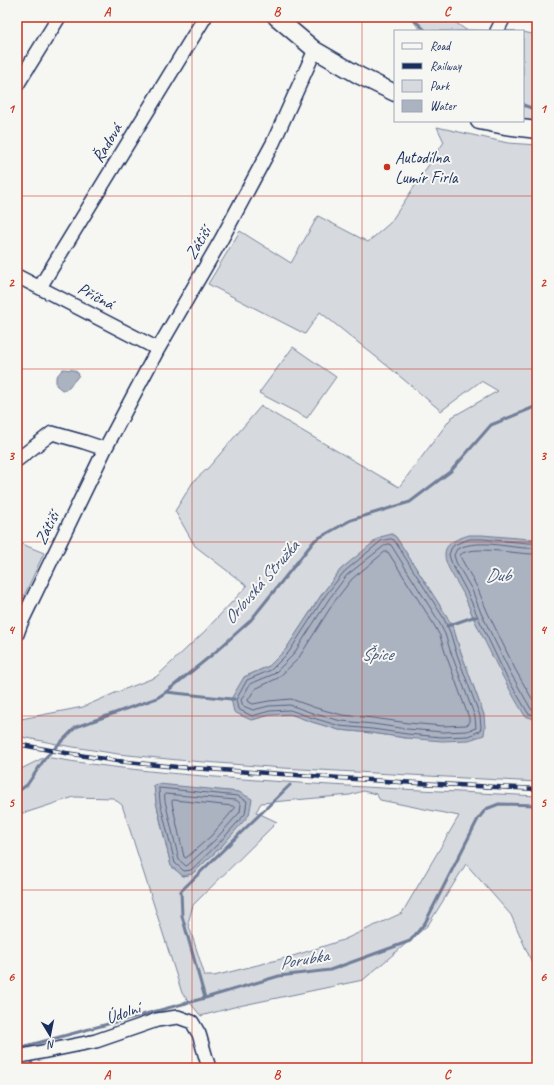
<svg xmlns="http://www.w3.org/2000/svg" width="554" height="1085" font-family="Caveat,sans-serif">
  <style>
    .green { fill: #d6d9dd; stroke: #78849e; fill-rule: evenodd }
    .water { fill: #abb2c0; stroke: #717e99 }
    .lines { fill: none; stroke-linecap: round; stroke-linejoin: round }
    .shore { stroke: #556385; stroke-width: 1 }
    .stream { stroke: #717e99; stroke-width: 3 }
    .minor-casing { stroke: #1b2f5e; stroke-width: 16 }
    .major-casing { stroke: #1b2f5e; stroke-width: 19 }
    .minor { stroke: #f6f6f2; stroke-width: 13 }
    .major { stroke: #f6f6f2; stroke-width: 16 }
    .rail-casing { stroke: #1b2f5e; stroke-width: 4.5 }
    .rail { stroke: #f6f6f2; stroke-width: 3; stroke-dasharray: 9; stroke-linecap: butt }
    .grid { fill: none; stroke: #c8321e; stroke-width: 1; stroke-opacity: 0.55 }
    .poi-dot { fill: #c8321e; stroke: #f6f6f2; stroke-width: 1.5 }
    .labels { text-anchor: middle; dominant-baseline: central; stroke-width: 4; stroke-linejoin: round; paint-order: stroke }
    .street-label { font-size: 17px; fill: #1b2f5e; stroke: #f6f6f2 }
    .poi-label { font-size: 17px; fill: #1b2f5e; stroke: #f6f6f2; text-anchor: start }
    .water-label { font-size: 18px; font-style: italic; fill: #46567b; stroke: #f6f6f2 }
    .neatline { fill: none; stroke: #c8321e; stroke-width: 1.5 }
    .grid-label { font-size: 13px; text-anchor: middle; font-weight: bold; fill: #c8321e }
  </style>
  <rect width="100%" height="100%" fill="#f6f6f2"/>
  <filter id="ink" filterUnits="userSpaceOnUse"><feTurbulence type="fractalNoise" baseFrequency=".025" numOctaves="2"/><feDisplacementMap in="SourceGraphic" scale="8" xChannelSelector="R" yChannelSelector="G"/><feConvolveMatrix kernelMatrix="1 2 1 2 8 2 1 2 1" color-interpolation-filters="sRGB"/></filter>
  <g filter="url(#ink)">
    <path class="green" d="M410,17H448L466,30L516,31H421Z
      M523,32L537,35V124L523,121Z
      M437,127L508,143L537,145V539H529L464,594L473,617L483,636L534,720H537V782L283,768L178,760L118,754L67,746L17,736V656L19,648L21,719L83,707L115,693L156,677L203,633L247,586L195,546L175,511L193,482L208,468L261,406L306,433L399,487L452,417L498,391L481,381L441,411L390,368L320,312L305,334L208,284L240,231L291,263L318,216L368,242L390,223L444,142ZM392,534L396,537L446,615L454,630L459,647L484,715L406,738L372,733L339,730L312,722L290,714L270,715L252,720L244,677L269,666L286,649L322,594L341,569Z
      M293,347L336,377L307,418L259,393Z
      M17,542L44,553L17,611Z
      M45,757C115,769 185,775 256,780C349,787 443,791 537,796V974L511,915L466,864L428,925L363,980L234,1007L201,1016L182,993L122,805L113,798L74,797L28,812L17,814V771ZM154,785L239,792L222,846L192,874L183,876L171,866L156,802ZM363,791L376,794L380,800L459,816L402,913L343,940L293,956L214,976H205L188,923L193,905L277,822L256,812L261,803L350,795Z"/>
    <path class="water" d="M63,369L74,370L78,373L79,375L76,379L66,390H62L56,385V377Z
      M392,534L396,537L446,615L454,630L459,647L484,715L485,727L484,735L469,740L442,741L406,738L372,733L339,730L312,722L290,714L270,715L251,720L234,712L231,699L244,677L269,666L286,649L322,594L341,569L380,537Z
      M469,535H482L529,539H537V720L525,716C506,685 490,652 474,619C470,610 467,601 463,593C458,583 444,565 445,554C445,542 460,538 469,535Z
      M159,784L239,792L252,799L249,815L222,846L192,874L183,876L171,866L156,802L154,785Z"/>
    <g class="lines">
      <path class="shore" d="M391,539L394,540L443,617L450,632L455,649L480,716L481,727L480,731L468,736L442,737L407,734L372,729L340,726L313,718L290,710L270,711L252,716L238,709L236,700L247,680L271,670L289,652L325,596L344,572L381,541Z
        M537,543H529L482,539H470L461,542L454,545L451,549L449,555L452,564L467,592L477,615L505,674L528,713L537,716
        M389,544L391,545L438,620L445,634L450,650L475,717L476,728L467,731L443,732L407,729L373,724L341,721L315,714L290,705L269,706L253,710L243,706L241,700L250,684L274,674L293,655L329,599L347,575L384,546Z
        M537,548C511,550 482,537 457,549L454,555L456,562L472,590L481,613L510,672L531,709L537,711
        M385,552H388L433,623L440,636L445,652L469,718V724L466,725L443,726L408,723L373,718L342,715L316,708L291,699L269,701L253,704L249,702L248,700L255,689L278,678L298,659L334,602L352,579Z
        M537,554C520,555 471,544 460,555L462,560L477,587L487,611L515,669L531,697L537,705
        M159,788L238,796L247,801L245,814L219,843L191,870L184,871L175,863L160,802L159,790Z
        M165,794L236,800L241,804L240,812L215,840L188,865L186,866L179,860L165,801Z
        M174,800L233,806L235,808L211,836L186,858L184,857L172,803V801Z"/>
      <path class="stream" d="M411,17L426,31
        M523,105L537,110
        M447,626L473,617H476
        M166,692L231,699H234
        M17,792L27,785L46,757L76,727L157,698L166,692L213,654L250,621L315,540L351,520L410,502L451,471L491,425L537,406
        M205,998L182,916L181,891L290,785
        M17,1048L26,1046
        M27,1051L26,1046L205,998L279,976L330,970L410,941L425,923L478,819L486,809L499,804L537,805
        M30,1058L33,1068"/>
      <g class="minor-casing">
        <path id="minor" d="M497,31L504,17
          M17,85L59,17
          M17,276L158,349
          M40,287L205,17
          M17,460L52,433L84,442L105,449
          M17,634L21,623L105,449L158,349L221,240L273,143L315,50
          M17,1057L96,1041L157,1020L178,1017L192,1022L199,1034L209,1068"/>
      </g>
      <g class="major-casing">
        <path id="major" d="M276,17L315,50L360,76L395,93
          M479,121L505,126L537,130"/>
      </g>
      <use href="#minor" class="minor"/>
      <use href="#major" class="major"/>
      <g class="rail-casing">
        <path id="rail" d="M17,744L66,753L117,761L177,767L399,782L537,789"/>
      </g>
      <use href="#rail" class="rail"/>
    </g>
  </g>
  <path class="grid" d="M192,17V1068M362,17V1068M17,196H537M17,369H537M17,542H537M17,716H537M17,890H537"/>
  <circle class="poi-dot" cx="387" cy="167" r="4"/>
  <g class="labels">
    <g class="street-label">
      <text transform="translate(107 143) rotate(-59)">Řadová</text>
      <text transform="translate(198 243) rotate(-60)">Zátiší</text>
      <text transform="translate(96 296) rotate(28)">Příčná</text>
      <text transform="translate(47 528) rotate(-64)">Zátiší</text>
      <text transform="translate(123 1013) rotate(-19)">Údolní</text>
    </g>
    <g class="poi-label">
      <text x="395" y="157">Autodílna<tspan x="395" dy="20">Lumír Firla</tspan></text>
    </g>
    <g class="water-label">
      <text x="498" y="575">Dub</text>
      <text transform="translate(261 582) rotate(-49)">Orlovská Stružka</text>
      <text x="377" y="654">Špice</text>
      <text transform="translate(304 959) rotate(-10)">Porubka</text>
    </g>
  </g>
  <rect width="554" height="1085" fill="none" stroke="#f6f6f2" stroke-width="44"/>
  <rect x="394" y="30" width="130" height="92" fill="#f6f6f2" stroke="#9ea6b7"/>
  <rect x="402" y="43" width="20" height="6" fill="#f6f6f2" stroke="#9ea6b7"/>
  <text x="430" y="50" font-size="12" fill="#1b2f5e">Road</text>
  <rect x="402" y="63" width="20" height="6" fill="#1b2f5e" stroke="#9ea6b7"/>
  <text x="430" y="70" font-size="12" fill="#1b2f5e">Railway</text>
  <rect x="402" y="80" width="20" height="12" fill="#d6d9dd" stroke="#9ea6b7"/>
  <text x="430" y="90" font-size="12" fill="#1b2f5e">Park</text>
  <rect x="402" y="100" width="20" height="12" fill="#abb2c0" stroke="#9ea6b7"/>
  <text x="430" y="110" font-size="12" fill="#1b2f5e">Water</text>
  <g transform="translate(50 1035) rotate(170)" stroke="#f6f6f2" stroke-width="3" paint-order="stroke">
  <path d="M0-3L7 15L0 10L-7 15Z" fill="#1b2f5e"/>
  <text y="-6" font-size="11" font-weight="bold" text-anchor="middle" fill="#1b2f5e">N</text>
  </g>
  <rect x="22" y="22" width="510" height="1041" class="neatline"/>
  <g class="grid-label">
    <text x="107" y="16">A</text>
    <text x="277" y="16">B</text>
    <text x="447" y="16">C</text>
    <text x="11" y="113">1</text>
    <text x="543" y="113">1</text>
    <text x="11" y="287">2</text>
    <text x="543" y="287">2</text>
    <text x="11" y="460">3</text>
    <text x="543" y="460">3</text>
    <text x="11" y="634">4</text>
    <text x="543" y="634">4</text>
    <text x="11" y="807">5</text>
    <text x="543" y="807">5</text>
    <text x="11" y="981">6</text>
    <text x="543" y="981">6</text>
    <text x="107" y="1079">A</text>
    <text x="277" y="1079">B</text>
    <text x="447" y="1079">C</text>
  </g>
</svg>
